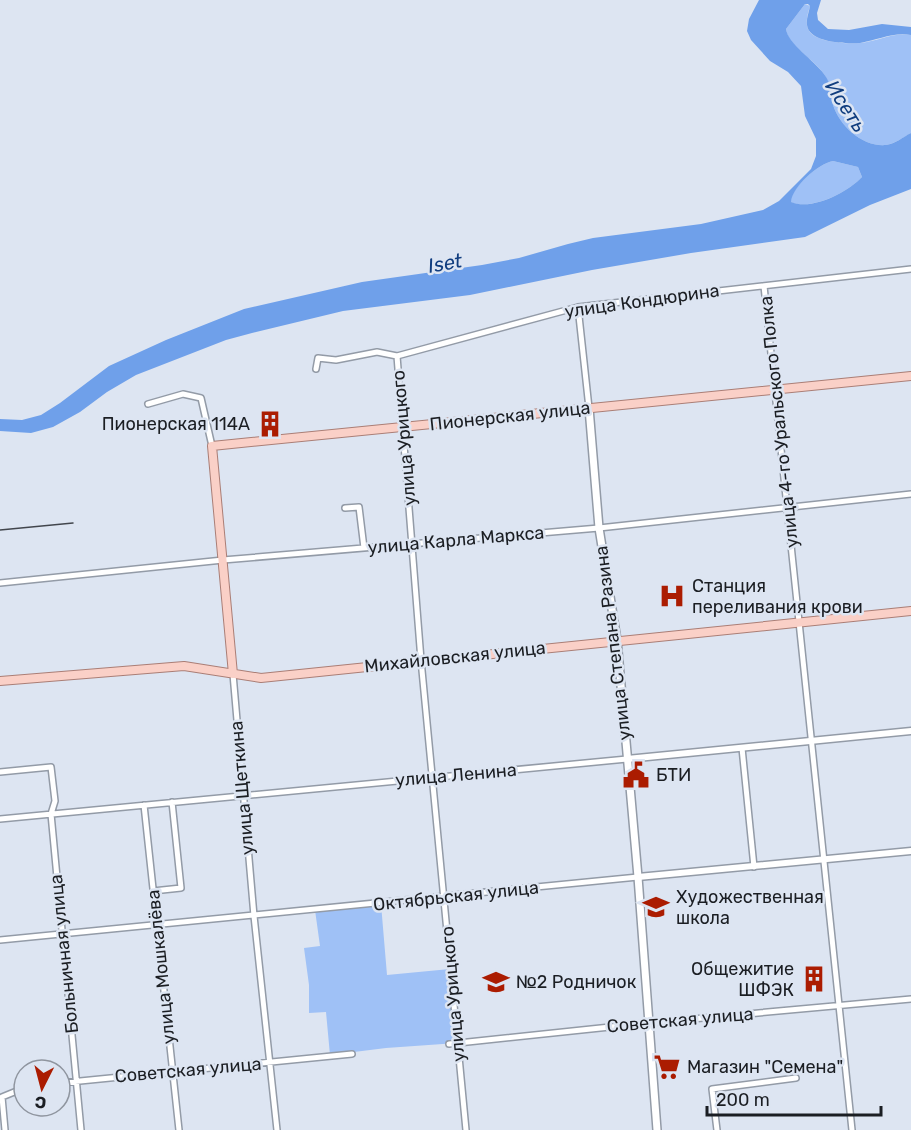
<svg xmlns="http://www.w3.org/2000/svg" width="911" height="1130" font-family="Rubik,sans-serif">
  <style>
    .green { fill: #9fc1f6 }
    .water { fill: #6fa0ea; fill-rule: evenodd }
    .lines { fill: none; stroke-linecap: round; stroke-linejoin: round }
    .minor-casing { stroke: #939ba7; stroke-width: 8 }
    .tertiary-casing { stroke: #939ba7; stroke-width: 9 }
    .secondary-casing { stroke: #939ba7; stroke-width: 10 }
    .primary-casing { stroke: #aa7e76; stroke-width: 10 }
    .minor { stroke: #fff; stroke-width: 5 }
    .tertiary { stroke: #fff; stroke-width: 6 }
    .secondary { stroke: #fff; stroke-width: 7 }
    .primary { stroke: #fad0c7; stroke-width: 8 }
    .rail { stroke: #42464d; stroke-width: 1.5 }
    .labels { text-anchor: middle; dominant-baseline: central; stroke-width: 5; stroke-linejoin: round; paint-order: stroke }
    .street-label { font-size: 18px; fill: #1b1e23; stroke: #dde5f2 }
    .poi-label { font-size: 18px; fill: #1b1e23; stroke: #dde5f2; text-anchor: start }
    .water-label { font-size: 20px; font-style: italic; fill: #103d7f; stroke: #dde5f2 }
  </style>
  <rect width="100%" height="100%" fill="#dde5f2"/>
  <path class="green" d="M805,4L810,6C808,13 805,22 808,29C814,43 848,44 860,43C878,41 893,32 911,35V133C904,137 894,144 886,145C862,147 840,126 833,105C830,95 831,84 824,74C814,59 788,46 786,29Z
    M833,161L858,167L862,177C848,192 812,211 790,202C792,187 818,164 833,161Z
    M381,904L387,975L450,969L457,1043L386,1048L330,1055L326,1012L309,1013V985L304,948L320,946L315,910Z"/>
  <path class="water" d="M759,0H821L817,13L818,20L828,29L849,30L882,24L911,27V35C893,32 878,40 860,43C847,44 809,43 807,25C806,19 809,12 810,6L808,4H805L786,29C788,44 814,60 824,74C832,84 830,94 833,105C840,126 862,147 886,145C895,144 903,137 911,133V189L870,205L805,237L691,253L592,270L470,295L343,311L252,333L226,340L136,375L107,392L80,412L53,427L31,433L0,431V419L22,420L41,415L60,403L109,366L166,340L244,309L362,282L482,265L519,258L568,244L593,238L701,224L763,210L779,201L811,169L816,156V139L805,116L801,86L788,72L770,61L751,40L747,31L749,19ZM833,161L858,167L862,177C848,192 812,211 791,202C792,187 818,164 833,161Z"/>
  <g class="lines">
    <g class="minor-casing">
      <path id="minor" d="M764,286L852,1130
        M578,307L589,408
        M397,356L421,660L466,1130
        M316,369L318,358L336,360L377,352L397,356L578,307L911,269
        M148,404L183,394L201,398L212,446
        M345,508L359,507L364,548
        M0,583L223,560L599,528L911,494
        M233,674L254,916L277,1130
        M742,748L754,867
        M0,772L51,767L55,801L51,814L81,1130
        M144,805L179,1130
        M0,819L627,759
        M153,891L181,888L172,802
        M0,940L638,877
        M449,1044L648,1023L911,999
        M60,1083L352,1054
        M5,1130L2,1097L24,1088
        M717,1130L712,1089L796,1078"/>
    </g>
    <g class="tertiary-casing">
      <path id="tertiary" d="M627,759L911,731
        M638,877L911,851"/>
    </g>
    <g class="secondary-casing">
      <path id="secondary" d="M589,408L599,528L617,640L638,877L657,1130"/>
    </g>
    <g class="primary-casing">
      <path id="primary" d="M233,674L212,446L911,376
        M0,681L184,666L261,678L911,611"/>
    </g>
    <use href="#minor" class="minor"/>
    <use href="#tertiary" class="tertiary"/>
    <use href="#secondary" class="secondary"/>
    <use href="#primary" class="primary"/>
    <path class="rail" d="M0,530L73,523"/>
  </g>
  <defs>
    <g id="building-bare" transform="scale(2.07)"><path d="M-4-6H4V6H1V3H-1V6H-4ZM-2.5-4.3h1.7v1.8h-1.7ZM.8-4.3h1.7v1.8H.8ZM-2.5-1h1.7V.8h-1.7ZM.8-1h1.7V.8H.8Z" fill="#ab1c01" stroke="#dde5f2" stroke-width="2.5" paint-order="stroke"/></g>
    <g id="hospital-bare" transform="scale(2.07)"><path d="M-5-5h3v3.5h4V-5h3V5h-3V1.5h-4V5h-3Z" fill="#ab1c01" stroke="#dde5f2" stroke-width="2.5" paint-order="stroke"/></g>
    <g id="civic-bare" transform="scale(2.07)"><path d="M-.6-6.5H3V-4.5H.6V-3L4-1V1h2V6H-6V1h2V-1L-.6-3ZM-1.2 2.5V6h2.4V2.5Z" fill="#ab1c01" stroke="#dde5f2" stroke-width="2.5" paint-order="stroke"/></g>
    <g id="school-bare" transform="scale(2.07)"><path d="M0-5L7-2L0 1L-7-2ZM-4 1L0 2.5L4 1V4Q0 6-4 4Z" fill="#ab1c01" stroke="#dde5f2" stroke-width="2.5" paint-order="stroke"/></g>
    <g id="supermarket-bare" transform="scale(2.07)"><path d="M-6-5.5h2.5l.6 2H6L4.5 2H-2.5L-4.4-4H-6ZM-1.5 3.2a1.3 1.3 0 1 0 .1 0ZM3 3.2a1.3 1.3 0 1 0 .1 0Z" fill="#ab1c01" stroke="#dde5f2" stroke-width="2.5" paint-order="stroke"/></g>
  </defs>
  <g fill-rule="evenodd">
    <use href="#building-bare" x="270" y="424"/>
    <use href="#hospital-bare" x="672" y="596"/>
    <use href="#civic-bare" x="636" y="775"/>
    <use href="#school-bare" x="656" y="907"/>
    <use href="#building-bare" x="814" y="979"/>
    <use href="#school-bare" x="496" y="982"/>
    <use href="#supermarket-bare" x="667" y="1067"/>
  </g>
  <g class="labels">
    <g class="street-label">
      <text transform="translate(642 301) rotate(-8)">улица Кондюрина</text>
      <text transform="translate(510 416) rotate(-6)">Пионерская улица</text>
      <text transform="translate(779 422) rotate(-96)">улица 4-го Уральского Полка</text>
      <text transform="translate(404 438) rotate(-95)">улица Урицкого</text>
      <text transform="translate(456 540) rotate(-5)">улица Карла Маркса</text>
      <text transform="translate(613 643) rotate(-97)">улица Степана Разина</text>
      <text transform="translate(455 657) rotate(-6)">Михайловская улица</text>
      <text transform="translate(456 775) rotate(-5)">улица Ленина</text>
      <text transform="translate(242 788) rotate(-95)">улица Щеткина</text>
      <text transform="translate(456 896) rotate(-6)">Октябрьская улица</text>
      <text transform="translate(64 954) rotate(-96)">Больничная улица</text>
      <text transform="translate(161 967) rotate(-96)">улица Мошкалёва</text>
      <text transform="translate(453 994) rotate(-95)">улица Урицкого</text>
      <text transform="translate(680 1020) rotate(-5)">Советская улица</text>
      <text transform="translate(188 1070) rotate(-5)">Советская улица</text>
    </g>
    <g class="poi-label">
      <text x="250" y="424" text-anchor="end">Пионерская 114А</text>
      <text x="692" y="586">Станция<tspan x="692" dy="21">переливания крови</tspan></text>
      <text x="656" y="775">БТИ</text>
      <text x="676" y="897">Художественная<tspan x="676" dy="21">школа</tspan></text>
      <text x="794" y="969" text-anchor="end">Общежитие<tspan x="794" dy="21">ШФЭК</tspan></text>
      <text x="516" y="982">№2 Родничок</text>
      <text x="687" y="1067">Магазин "Семена"</text>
    </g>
    <g class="water-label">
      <text transform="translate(846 106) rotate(57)">Исеть</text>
      <text transform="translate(445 263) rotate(-10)">Iset</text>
    </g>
  </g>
  <g transform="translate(42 1088) rotate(186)"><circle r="28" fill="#dde5f2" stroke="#8f959f" stroke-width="1.5"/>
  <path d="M0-4.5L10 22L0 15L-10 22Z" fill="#ab1c01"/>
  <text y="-9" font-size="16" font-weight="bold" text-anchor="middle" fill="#1b1e23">С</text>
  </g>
  <path d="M707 1106v9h174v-9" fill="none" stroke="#1b1e23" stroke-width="3"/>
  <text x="716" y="1106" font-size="18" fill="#1b1e23" stroke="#dde5f2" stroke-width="4.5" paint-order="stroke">200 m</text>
</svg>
